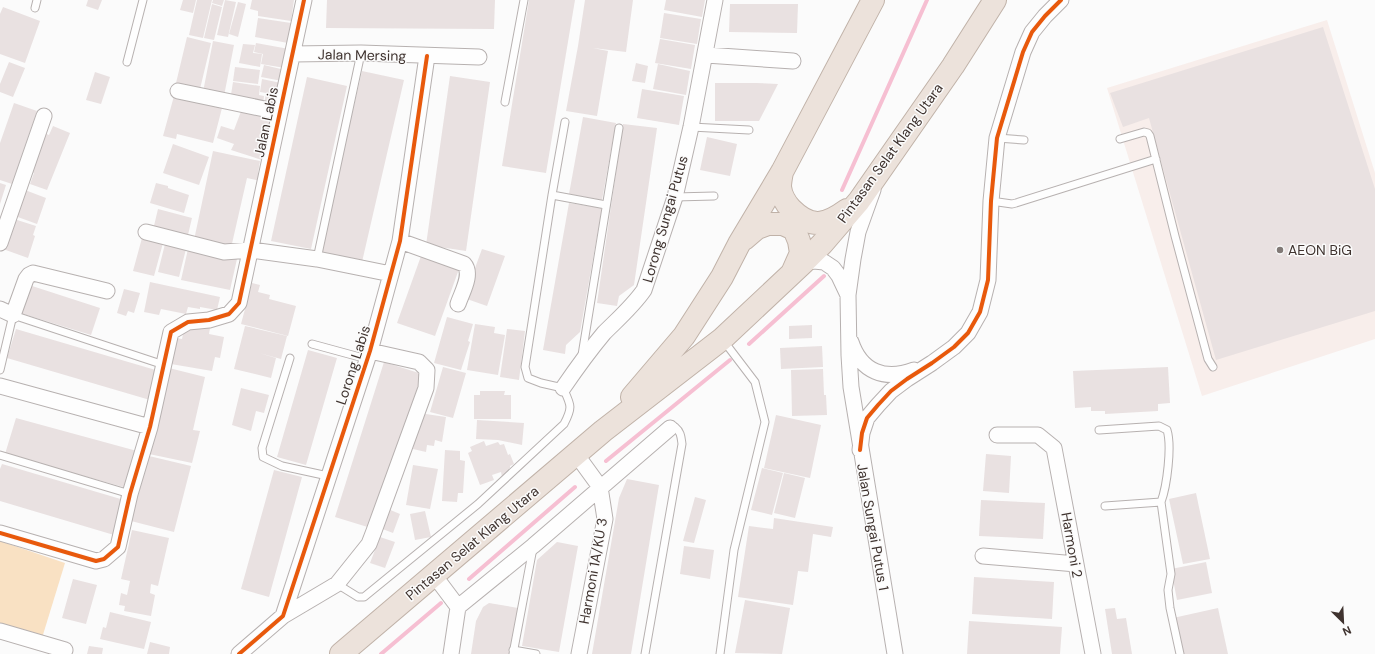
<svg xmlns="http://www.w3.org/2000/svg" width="1375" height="654" font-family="'DM Sans',sans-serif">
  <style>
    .built { fill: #f8eeeb }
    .green { fill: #f9e1c3 }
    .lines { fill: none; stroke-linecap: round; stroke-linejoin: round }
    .stream { stroke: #f6bfd2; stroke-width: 4 }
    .building { fill: #e9e1e1 }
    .service-casing { stroke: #b7b1b0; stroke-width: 9 }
    .minor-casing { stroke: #b7b1b0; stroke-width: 17 }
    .trunk-casing { stroke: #c0b2a8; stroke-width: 24 }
    .service { stroke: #fefefe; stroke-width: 7 }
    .minor { stroke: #fefefe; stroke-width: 15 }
    .trunk { stroke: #ece2db; stroke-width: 22 }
    .cycleway-casing { stroke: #fbfbfb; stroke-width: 6 }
    .cycleway { stroke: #e8590c; stroke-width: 4 }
    .poi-dot { fill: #817976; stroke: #fbfbfb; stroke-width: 1.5 }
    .labels { text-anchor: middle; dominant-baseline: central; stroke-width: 3; stroke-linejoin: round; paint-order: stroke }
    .street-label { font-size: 14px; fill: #3f332f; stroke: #fbfbfb }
    .poi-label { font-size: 14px; fill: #3f332f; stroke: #fbfbfb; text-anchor: start }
  </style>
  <rect width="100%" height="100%" fill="#fbfbfb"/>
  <path class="built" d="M1327,20L1375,173V339L1202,396L1107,88Z"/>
  <path class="green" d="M0,541L65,563L42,638L0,625Z"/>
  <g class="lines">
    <path class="stream" d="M842,190L927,0
      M749,344L824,276
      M606,461L730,360
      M469,579L575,487
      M381,654L441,603"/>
  </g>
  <path class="building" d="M88,0H102L98,10L86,6Z
    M183,0H196L193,13L180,10Z
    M197,0H212L203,38L189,35Z
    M213,0H224L222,6L212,3Z
    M225,0L236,2L228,37L217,35Z
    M252,0H294L291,21L258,16V11L250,9Z
    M327,0H495L494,29L326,28Z
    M529,0H575L546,173L502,166Z
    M585,0H633L626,52L593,48L608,51L597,116L566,111L578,46Z
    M666,0H705L702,17L664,10Z
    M238,2L246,4L238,37L229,34Z
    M212,4L222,7L214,40L204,38Z
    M730,4H798L797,33L729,32Z
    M3,7L40,21L25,63L0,54V14Z
    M664,13L701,19L697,44L660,38Z
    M258,18L291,23L288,43L255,37Z
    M1323,27L1375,189V311L1216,360L1149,118L1123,127L1110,93Z
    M187,37L211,43L200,89L176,83Z
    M660,39L695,45L691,69L655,63Z
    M213,41L234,45L224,96L203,92Z
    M256,43L289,49L285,68L261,64L263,54L254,52Z
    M243,44L255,45L253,53L262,54L260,67L239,63Z
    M9,62L25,68L13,97L0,92V84Z
    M636,63L648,66L645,83L632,81Z
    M658,64L690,71L686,95L653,89Z
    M264,65L285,70L282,81L261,77Z
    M235,67L260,70L258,84L233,81Z
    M362,71L404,80L362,262L320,252Z
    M95,72L110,77L101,104L86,100Z
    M450,76L490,82L466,251L426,245Z
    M307,77L347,86L311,249L271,241Z
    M262,79L281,83L277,108L264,105L266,93L260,92Z
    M233,82L260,86L259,95L264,96L263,106L230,101Z
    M715,83H756L778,84L759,121H715Z
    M642,89L684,96L679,125L637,118Z
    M174,96L222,108L213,143L177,134L176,139L163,136Z
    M14,103L37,111L12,184L0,180V143Z
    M243,106L276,117L262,160L231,150L234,144L217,138L221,126L234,130Z
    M583,117L616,123L602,200L569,194Z
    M623,124L657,128L634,285L619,296L617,306L597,303Z
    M53,126L70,133L47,190L30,184L34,173L28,170L42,132L49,135Z
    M707,137L737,144L730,176L700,170Z
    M173,144L209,157L199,185L163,173Z
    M213,151L260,161L258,173L262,174L260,181L247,178L231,248L194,240Z
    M0,183L6,185L0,204Z
    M156,183L168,186V188L189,195L184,213L150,203Z
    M25,190L46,198L37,224L15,216Z
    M569,203L602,208L580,332L566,345L565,354L543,350Z
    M158,209L192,218L187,239L153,230Z
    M14,219L36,226L33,235L35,236L28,258L3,249Z
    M142,238L163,243L154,276L133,271Z
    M165,244L186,249L179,277L158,272Z
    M188,249L237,259L230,290L181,280Z
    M482,249L505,256L487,306L464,298Z
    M421,256L459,269L435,336L397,323Z
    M150,282L220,297L217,310L200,307V309L188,307L186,314L161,309L159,315L144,312Z
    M252,283L260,285L258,292L270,295L269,299L296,306L288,336L241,324Z
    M29,285L100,308L91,335L20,313Z
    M124,289L140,293L134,313L128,311L126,316L117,313Z
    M447,317L473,324L468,341L470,342L461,370L434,363Z
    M190,324L210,328L209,334L224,337L220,358L215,357L212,371L171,364L176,338L182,339L184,329Z
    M475,324L495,327L494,333L505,335L498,375L467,370Z
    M812,325V338L789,339V326Z
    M245,326L287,336L281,359L259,353L276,358L271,378L234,369Z
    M16,329L159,371L150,400L7,358Z
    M507,329L525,331L519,380L500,377Z
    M822,346L823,367L781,369L780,348Z
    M308,350L337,358L306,465L277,457Z
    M384,362L422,374L374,529L335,517Z
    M443,367L466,373L453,418L430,412Z
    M1168,367L1170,403L1158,404V411L1105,414V411H1091V407L1075,408L1073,371Z
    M169,368L205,377L193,430L200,431L192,463L149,454Z
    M823,369L824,395H826L827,415L792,416L791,370Z
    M241,388L269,395L264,413L256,411L251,431L232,425Z
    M480,391H505L504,395H511V419H474V395H480Z
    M419,413L446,417L442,442L435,440L434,446L427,445L426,452L413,449Z
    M776,415L821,425L810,478L764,468Z
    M16,418L137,451L127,488L5,454Z
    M477,420L524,423L522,445L498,440L476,439Z
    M484,441L486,446L498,442L500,445L504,444L508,455L510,454L514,464L510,466V468L509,469L510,474L502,477L501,472L492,475L494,480L480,485L468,453L472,451L470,447Z
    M445,450L460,451V460L465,461L463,493H458L457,502L442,501Z
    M986,454L1011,456L1009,493L983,491Z
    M149,456L191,466L174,532L131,521Z
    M2,464L124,500L114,535L0,501V469Z
    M413,465L438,469L430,509L406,505Z
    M762,468L783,473L772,515L751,510Z
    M274,470L302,477L269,597L241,589Z
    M784,473L805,478L795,518L774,513Z
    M627,479L659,485L631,654H592L619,498Z
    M1196,493L1210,559L1183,564L1169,499Z
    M695,497L706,500L694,543L683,541Z
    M981,500L1045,503L1043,539L979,536Z
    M388,509L400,514L393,533L380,528Z
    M425,511L431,537L415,540L410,514Z
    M774,518L833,527L831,537L813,534L808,572L798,571L793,605L738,597L749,526L773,529Z
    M132,530L169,538L158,586L151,584L150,593L155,595L151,616L124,611L125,606L119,605L121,593L127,595L130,581L121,579Z
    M380,537L395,542L385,568L370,563Z
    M557,542L578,546L559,652L522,646L537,560Z
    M684,546L714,550L710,579L680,574Z
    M1206,562L1212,593L1177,600L1171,569Z
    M974,577L1054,582L1052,619L972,614Z
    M73,579L97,585L86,624L62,618Z
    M745,600L790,608L782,654L735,653Z
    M489,603L518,608L510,654H471L476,621L483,607Z
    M1115,608L1117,619L1126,618L1132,654H1112L1105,609Z
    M1218,608L1228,654H1181L1173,618Z
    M110,612L151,622L144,649L100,639L103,627L106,628Z
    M969,621L1062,627L1060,654H967Z
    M150,642L170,647L169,654H147Z
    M89,646L103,648L102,654H87Z"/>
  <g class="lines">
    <g class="service-casing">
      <path id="service" d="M35,8L37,0
        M127,62L143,0
        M505,102L524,0
        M691,127L749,130
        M997,138L1024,140
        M1120,139L1144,132L1148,133L1150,136L1175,236L1208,359L1213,367
        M552,195L606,205
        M675,197L714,196
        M991,201L1012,204L1016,203L1156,159
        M317,259L361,53
        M312,344L367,359
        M582,355L619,128
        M290,358L262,448L263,457L282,466L328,476
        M0,370L13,315L164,365
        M1099,430L1159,426L1167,430C1172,446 1167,486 1161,502L1171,574L1168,590L1170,608L1180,654
        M0,455L130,494
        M1105,506L1161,502
        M337,584L358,597H364L478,504L564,424C573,407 571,405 563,388L541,383L528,378L525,367L552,195L565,122
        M513,650L536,654
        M513,654L533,548
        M645,654L682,444C681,437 681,432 675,427L670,428
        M720,654L734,550L765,422L755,382L723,340"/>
    </g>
    <g class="minor-casing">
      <path id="minor" d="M293,54L361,53L479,57
        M706,55L793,61
        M178,91L279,112
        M146,232L224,252L251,250L317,259L391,274
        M400,241L464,264C473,274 462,292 458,304
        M0,243L44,116
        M803,263L814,261L824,262L833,268L839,276L848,295L849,355L851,387L895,654
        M848,295L853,259L858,232L873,190
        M0,309L13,315L26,279L29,275L33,273L107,291
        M851,342C861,372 885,381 914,370
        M0,386L150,427
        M563,388C576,369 589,351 604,333C618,319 633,306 644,290L675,197L691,127L715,0
        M997,435H1038L1054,448L1093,654
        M860,450L862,433L867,418L878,405L891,391L907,379L932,363L954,347L968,333L980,312L988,280L991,201L997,138L1023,52L1032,32L1045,16L1061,0
        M576,454L600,487L605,519L579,654
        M0,533L96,561L104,559L118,547L130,494L150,427L171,332L188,322L209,320L229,314L239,303L304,0
        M983,556L1076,564
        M434,575L458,607L451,654
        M458,607L533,546L670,428
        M283,616L337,584L369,544L374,531L426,388L427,370L419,362L370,351
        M0,631L65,650
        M239,654L283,616L370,351L400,241L427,56"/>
    </g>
    <g class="trunk-casing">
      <path id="trunk" d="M782,172C781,177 780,182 780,187C781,195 786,204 791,209C811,229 825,226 847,210
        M744,239L757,228L768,224H783L794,229L799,241L801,253L793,271
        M632,397L684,336L722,277L739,244L782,172L873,0
        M341,654L603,431L722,339L803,263L822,244L859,201L953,66L995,0"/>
    </g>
    <use href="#service" class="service"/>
    <use href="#minor" class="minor"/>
    <use href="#trunk" class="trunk"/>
    <g class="cycleway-casing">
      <path id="cycleway" d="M860,450L862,433L867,418L878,405L891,391L907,379L932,363L954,347L968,333L980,312L988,280L991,201L997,138L1023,52L1032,32L1045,16L1061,0
        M0,533L96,561L104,559L118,547L130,494L150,427L171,332L188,322L209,320L229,314L239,303L304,0
        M239,654L283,616L370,351L400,241L427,56"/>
    </g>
    <use href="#cycleway" class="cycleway"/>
  </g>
  <circle class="poi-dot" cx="1280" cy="250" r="4"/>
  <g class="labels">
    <g class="street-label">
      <text transform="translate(362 55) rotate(1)">Jalan Mersing</text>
      <text transform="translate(266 122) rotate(-78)">Jalan Labis</text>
      <text transform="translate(890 153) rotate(-54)">Pintasan Selat Klang Utara</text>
      <text transform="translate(665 219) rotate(-74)">Lorong Sungai Putus</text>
      <text transform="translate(353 365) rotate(-72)">Lorong Labis</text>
      <text transform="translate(873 527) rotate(80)">Jalan Sungai Putus 1</text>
      <text transform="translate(472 543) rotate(-40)">Pintasan Selat Klang Utara</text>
      <text transform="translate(1072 545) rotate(80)">Harmoni 2</text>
      <text transform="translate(593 571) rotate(-80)">Harmoni 1A/KU 3</text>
    </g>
    <g class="poi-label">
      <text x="1288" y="250">AEON BiG</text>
    </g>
  </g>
  <g transform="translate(1343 622) rotate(156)" stroke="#fbfbfb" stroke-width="3" paint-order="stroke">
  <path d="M0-3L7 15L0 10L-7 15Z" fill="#3f332f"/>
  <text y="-6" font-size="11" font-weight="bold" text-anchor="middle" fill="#3f332f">N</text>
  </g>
</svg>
